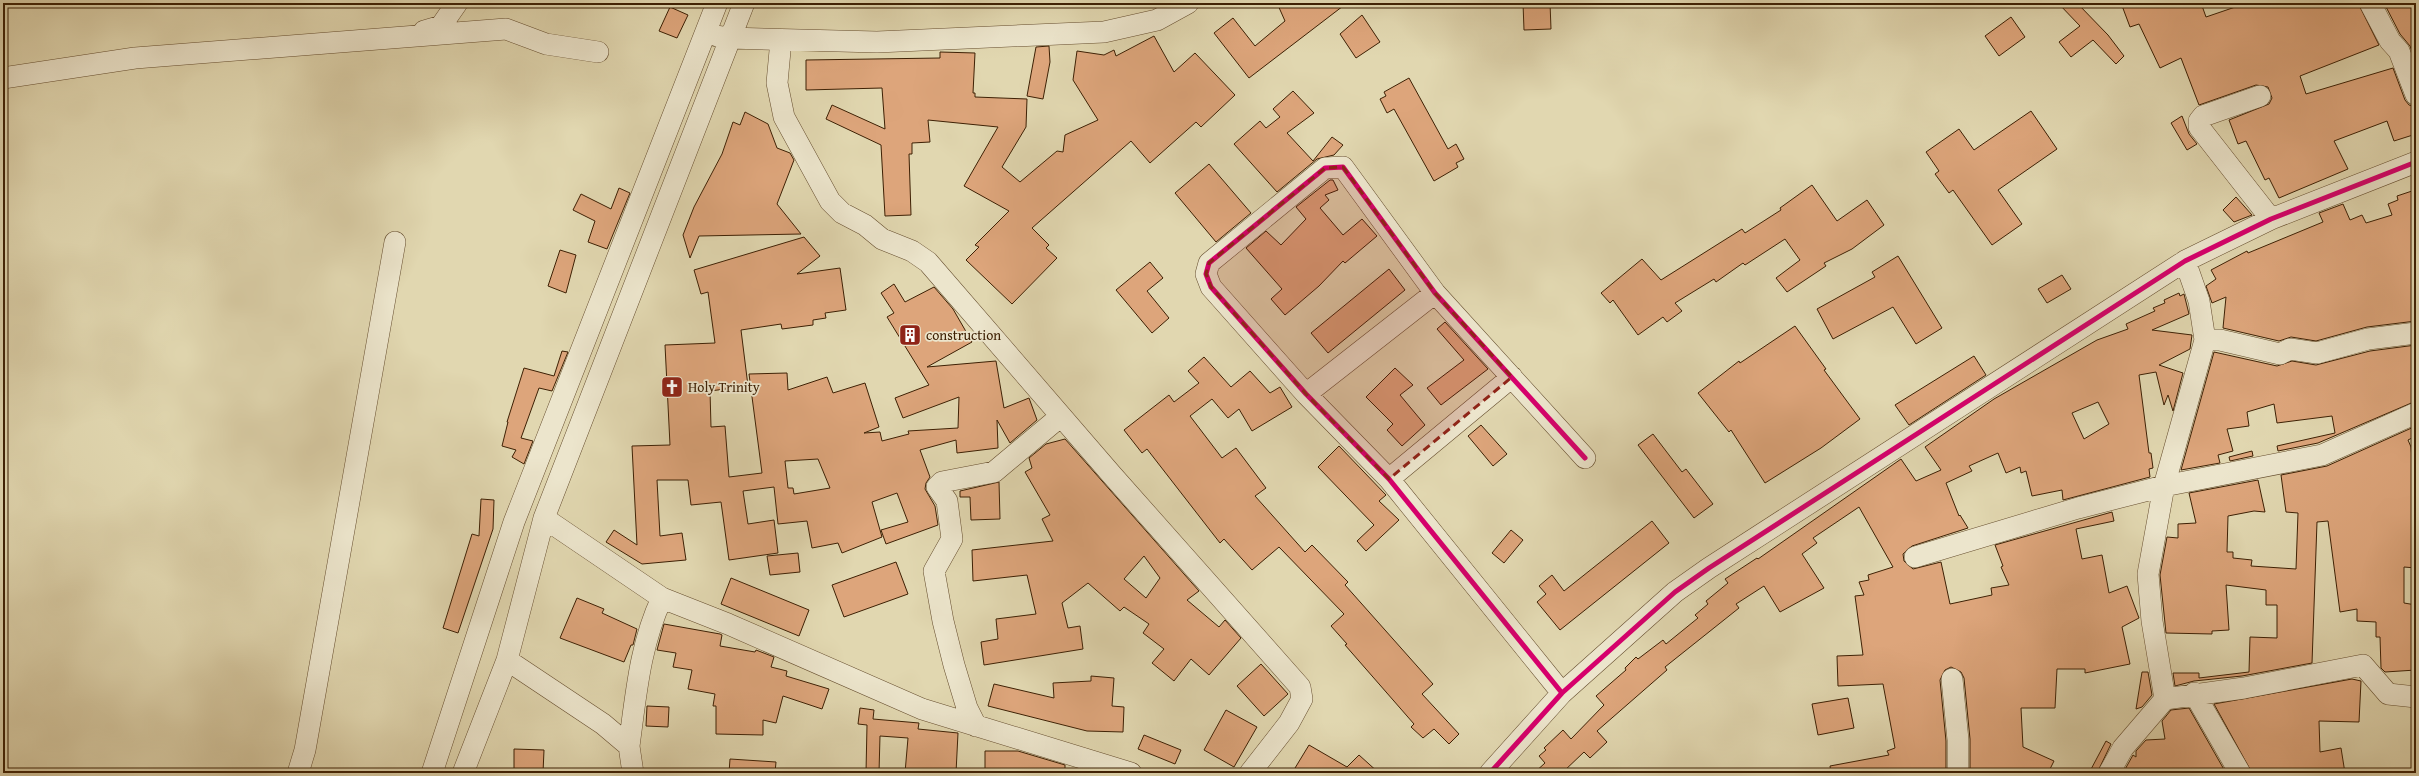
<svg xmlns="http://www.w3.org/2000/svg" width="2419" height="776" font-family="'Gentium Book Plus',serif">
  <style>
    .building { fill: #dda57b; stroke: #3d2004; fill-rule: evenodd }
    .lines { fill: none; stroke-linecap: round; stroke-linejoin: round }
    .minor-casing { stroke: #664e2f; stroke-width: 22 }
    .minor { stroke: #ece5cc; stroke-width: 21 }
    .cycleway-casing { stroke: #ece5cc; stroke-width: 8 }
    .cycleway { stroke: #d6006c; stroke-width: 5 }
    .marked { fill: #8f2418; fill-opacity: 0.2; stroke: #8f2418; stroke-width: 3; stroke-dasharray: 8 5; stroke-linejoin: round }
    .labels { text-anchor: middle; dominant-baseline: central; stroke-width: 3.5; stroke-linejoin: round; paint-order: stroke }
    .poi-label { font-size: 14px; fill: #3d2004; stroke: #ece5cc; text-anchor: start }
  </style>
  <rect width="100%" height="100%" fill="#e1d7b0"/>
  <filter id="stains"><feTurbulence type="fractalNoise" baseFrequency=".005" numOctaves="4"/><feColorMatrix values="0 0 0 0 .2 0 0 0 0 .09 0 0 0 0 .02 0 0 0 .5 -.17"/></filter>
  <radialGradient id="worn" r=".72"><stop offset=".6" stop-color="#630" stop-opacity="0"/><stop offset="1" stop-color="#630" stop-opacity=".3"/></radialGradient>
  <path class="building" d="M1277,3H1347L1249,78L1214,33L1233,18L1255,46L1285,21Z
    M1523,3H1550L1551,29L1524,30Z
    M2058,3H2077L2108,35L2124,56L2116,64L2093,40L2071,57L2059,42L2080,26Z
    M2121,3H2201L2206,17L2247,3H2358L2379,45L2300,76L2306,94L2393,68L2405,100L2409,105L2416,107V134L2394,141L2387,121L2334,141L2348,169L2279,198L2269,178L2265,180L2246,141L2238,144L2229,120L2269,104L2272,98L2268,87L2256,85L2199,105L2181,58L2160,68L2139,24L2130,27Z
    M2384,3H2416V62L2410,46L2400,34Z
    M670,7L688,15L677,38L659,31Z
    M1362,15L1380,42L1356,58L1340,34Z
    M2011,17L2025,37L1999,56L1985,36Z
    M1154,36L1174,72L1195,53L1235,95L1201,127L1196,122L1150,163L1131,141L1032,228L1049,245L1046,248L1057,258L1012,304L966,260L979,247L975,245L1009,211L964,186L998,127L928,120L930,142L912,143V154H909L911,215L885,216L881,145L826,119L832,105L885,129L882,88L806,90V60L940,58V52L975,53L973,93H975V97L1027,99L1026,127L1002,167L1020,182L1057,151L1063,152L1065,135L1098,120L1073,80L1077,51L1104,55L1114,50L1116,56Z
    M1049,46L1050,62L1043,99L1027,96L1036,47Z
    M1409,78L1448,149L1456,144L1464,159L1456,163L1458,167L1434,181L1394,109L1387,113L1380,99L1386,96L1384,92Z
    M1293,91L1314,113L1287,133L1313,161L1332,137L1343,145L1334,155L1317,159L1277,192L1234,144L1260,121L1266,128L1280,117L1273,109Z
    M2031,111L2057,149L1998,190L2022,224L1992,245L1953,190L1949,193L1935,174L1939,171L1926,152L1959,129L1974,150Z
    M745,112L768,124L777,148L790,153L794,160L777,204L801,234L699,236L690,258L683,235L694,207L722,154L733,122L740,125Z
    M2182,116L2189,134L2197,144L2187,150L2171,123Z
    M1209,164L1251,213L1216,242L1175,193Z
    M1330,180H1333L1338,190L1325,195L1329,200L1320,208L1343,235L1362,219L1377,236L1345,263L1343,261L1319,286L1285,315L1271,299L1282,289L1246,248L1266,231L1281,245L1306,219L1296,207Z
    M1812,185L1837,221L1867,200L1884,225L1852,249L1824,263L1826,266L1787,292L1776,278L1800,260L1785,239L1745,265L1743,263L1716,282L1714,279L1675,303L1682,311L1667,322L1663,317L1638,335L1613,300L1610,303L1601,293L1642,259L1661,280L1742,229L1745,233L1781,210L1780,208Z
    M619,188L630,193L607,249L588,242L595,221L573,210L581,194L611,209Z
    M2412,191L2413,195L2416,194V321L2367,327L2316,341L2291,337L2279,341L2223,328L2226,297L2212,303L2206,286L2216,279L2211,270L2247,251L2248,253L2323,222L2319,213L2343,204L2350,220L2362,215L2366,223L2392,215L2388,204L2398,200L2397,196Z
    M2236,197L2252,215L2234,222L2223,210Z
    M804,237L820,256L797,274L840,268L846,310L825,313L826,318L813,320V325L782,329L781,324L741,330L748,386L710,391L711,427L725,426L729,477L762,473L749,374L787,373L788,390L827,377L833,393L865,383L879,427L864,433L880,432L882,441L909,434L908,431L958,428L959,397L903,418L895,398L929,385L887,317L894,313L881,293L894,284L905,302L934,287L953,309L972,342L927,367L996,361L1004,408L1029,398L1037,420L1010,443L997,420L998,448L957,453L956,440L920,450L930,477L926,483L925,489L935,506L938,525L886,544L881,530L908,522L897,493L872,502L882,537L842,553L838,543L812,548L807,521L778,524L774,487L743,491L748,524L774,520L778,553L729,560L721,502L691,505L688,480H657L660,536L682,533L686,560L642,564L606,542L614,530L637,545L632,446L670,445L665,345L715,343L708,292L701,294L694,270ZM818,459L830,488L794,494L793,488H788L785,461Z
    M560,250L576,255L566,293L548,286Z
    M1898,256L1942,328L1916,344L1893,307L1833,339L1817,309L1875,277L1872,272Z
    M1150,262L1163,278L1147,291L1169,318L1152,333L1116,290Z
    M1389,269L1405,290L1328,353L1311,333Z
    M2062,275L2071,289L2047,303L2038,289Z
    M2179,293L2180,296L2184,294L2189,314L2152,330L2192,335L2190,349L2159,365L2183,373L2173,411L2168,395L2164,405L2156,372L2139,375L2149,453H2151L2153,468L2149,469L2150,477L2063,500L2062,490L2032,496L2026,471L2021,473L2020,467L2006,473L1998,453L1969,466L1972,471L1946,483L1959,516L1960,515L1968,528L1912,546L1903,554L1904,561L1913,569L1941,562L1950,604L1992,595L1991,588L2009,585L2001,567L2003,566L1995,545L2112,512L2114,521L2076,529L2082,559L2102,555L2109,593L2127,586L2139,618L2122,627L2130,664L2085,673V669H2057L2055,708H2021L2023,747L2054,761L2048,773H1970V739L1964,678L1961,672L1951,667L1945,670L1940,680L1946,741V773H1831L1830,766L1889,755L1887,751L1895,748L1883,684L1838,686L1837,656L1863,655L1855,596L1864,595L1859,582L1869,580L1868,575L1893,567L1859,507L1813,538L1817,543L1802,554L1824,588L1780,612L1764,586L1736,604L1739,608L1665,667L1667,670L1597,731L1607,742L1590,758L1584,752L1562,773H1534L1545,763L1539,756L1546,750L1544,748L1563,730L1571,739L1604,705L1596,696L1626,670L1625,668L1636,657L1638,659L1663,640L1666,644L1698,618L1695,615L1708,604L1706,601L1728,583L1725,579L1757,558L1758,559L1901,459L1916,481L1941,470L1925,447L1994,399L2097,340L2128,329L2126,324L2155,311L2153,308L2165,303L2164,300ZM2098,402L2109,424L2084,439L2072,413Z
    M1445,322L1488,369L1441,405L1427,388L1464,360L1437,329Z
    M1795,326L1826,369L1824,370L1860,419L1821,448L1765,483L1731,430L1729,432L1698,393L1739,361L1740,363Z
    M2416,345V401L2318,443L2278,451L2277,446L2335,433L2332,416L2277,423L2274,404L2247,412L2249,426L2227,429L2233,451L2218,455L2220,463L2181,470L2214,352L2277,366L2292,361L2316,365L2370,351Z
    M562,351L568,352L552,391L539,388L521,438L533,441L524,464L512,457L516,450L502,446L508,422H507L524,368L554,376Z
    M1974,356L1986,375L1909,425L1895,405Z
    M1204,357L1231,387L1250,371L1270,393L1280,387L1292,407L1252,431L1239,409L1228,418L1212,399L1190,416L1222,458L1236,448L1266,488L1255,496L1305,552L1312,545L1348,582L1345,585L1433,684L1422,694L1459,734L1449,744L1434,729L1423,738L1411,727L1414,724L1345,645L1347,644L1331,626L1344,614L1279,547L1252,570L1224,539L1220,543L1147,449L1142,453L1124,430L1169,395L1174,402L1199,383L1188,371Z
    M1395,368L1413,385L1400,395L1425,425L1402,446L1387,430L1393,424L1366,397Z
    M1481,425L1507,454L1493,466L1468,436Z
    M2416,426V436L2408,440L2411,447L2415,495L2416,568L2404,567V603L2416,605V670L2385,672L2381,668L2380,637H2376V622L2357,621V609L2340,612L2328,521L2317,522L2312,663L2242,676L2194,681L2175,686L2173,673H2199V678L2249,672L2250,637L2277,638V605H2266V590L2226,585L2229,630L2212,631V634L2166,633L2160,575L2167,537L2178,538V524L2196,523L2189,493L2258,480L2265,512L2254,511L2228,516L2227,552H2233V558L2252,560L2251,566L2296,569L2298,513L2286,512L2281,475L2327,466Z
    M1653,434L1682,472L1686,469L1713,504L1694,518L1638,445Z
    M1065,439L1199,591L1187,600L1219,627L1225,620L1241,638L1209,675L1191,659L1174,681L1152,663L1164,649L1143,633L1149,624L1124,607L1120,611L1088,583L1062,603L1068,628L1080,626L1083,649L984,665L981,642L998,639L996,619L1036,614L1027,575L973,581L972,550L1053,541L1042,519L1050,515L1025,472L1032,468L1029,458L1046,444ZM1144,556L1160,578L1146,598L1124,579Z
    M1339,446L1386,495L1379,501L1399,520L1366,551L1357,541L1374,525L1318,467Z
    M2252,451L2253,456L2230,461L2229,457Z
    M999,482L1000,519L971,520L970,497H960V491Z
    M481,499L494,500L493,529L458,633L443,628L472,534L479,536Z
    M1652,521L1669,543L1560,630L1537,602L1546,594L1539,586L1552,575L1564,591Z
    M1511,530L1523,540L1504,563L1492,553Z
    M798,553L800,572L770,575L767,556Z
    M896,562L908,594L844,617L832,585Z
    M731,578L809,610L799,636L721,604Z
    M577,598L604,609L602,613L637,629L633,645H631L624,662L560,638Z
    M664,624L720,634L722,635L720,646L755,652L756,650L774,657L771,667L787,671L786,676L829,689L822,709L783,696L776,723L763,720V735L716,734V706H713L715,694L688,689L692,670L673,667L676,653L657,650Z
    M1261,664L1288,694L1264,716L1237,686Z
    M2142,672H2148L2152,695L2142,707L2136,709Z
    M1091,676L1114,678L1112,706L1124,707L1123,732L1087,731L988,706L994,684L1054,698L1053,683L1091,681Z
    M2352,679L2361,681L2359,722L2319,721L2320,752L2341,748L2345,773H2252L2214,704Z
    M1848,698L1854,728L1818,735L1812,704Z
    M647,706L669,707L668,727L646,726Z
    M860,708L874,710L873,719L919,723L918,729L958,733L956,773H905L908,738L880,736L879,773H866L867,725L858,724Z
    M2189,708L2226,773H2123L2133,755L2136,757V751L2146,740L2165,739L2162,721L2171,710Z
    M1226,710L1257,727L1234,767L1204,750Z
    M1144,735L1181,750L1175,764L1138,749Z
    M2106,741L2111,744L2097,773H2089Z
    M1309,745L1347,767L1359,755L1379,773H1292Z
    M514,749L544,750L543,773L514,772Z
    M985,751H1018L1065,765V773H985Z
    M730,759L776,762L775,773H729Z"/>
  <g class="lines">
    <g class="minor-casing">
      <path id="minor" d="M2370,3L2390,41L2399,51L2416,95
        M424,31L441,26L457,3
        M717,36L729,38L877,42L1104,32L1157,20L1188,3
        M781,40L777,83L784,117L830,201L842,213L865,225L882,239L912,251L928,262L1112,475L1300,687L1302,699L1289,723L1250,773
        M3,78L135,58L506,29L546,44L598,52
        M2260,96L2203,116L2199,121V127L2271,219
        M2185,261L2199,301L2205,340H2220L2280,354L2290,349L2317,353L2368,339L2416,333
        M1306,394L1435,293
        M1389,479L1512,377
        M544,518L662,598L728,624L922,709L1131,773
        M1915,557L2078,508L2164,486L2322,455L2416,413
        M507,660L603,724L629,746L633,773
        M1952,679L1958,740V773
        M1562,693L1389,479L1306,394L1211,287L1206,274L1209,263L1325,168L1343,167L1435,293L1585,458
        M2194,693L2240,773
        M2165,699L2152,621L2148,574L2164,486L2205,340
        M976,726L967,708L954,665L943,621L934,571L952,539L947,501L937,487L942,482L994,472L1061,416
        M629,746C636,695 640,644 662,598
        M298,773L305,750L395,242
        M432,773L514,522L717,3
        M463,773L507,660L544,518L744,3
        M1490,773L1562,693L1675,592L1709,568L2185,261L2271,219L2416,162
        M2109,773L2123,748L2165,699L2244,688L2363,665L2388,694L2416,697"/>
    </g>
    <use href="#minor" class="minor"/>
    <g class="cycleway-casing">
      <path id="cycleway" d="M1562,693L1389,479L1306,394L1211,287L1206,274L1209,263L1325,168L1343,167L1435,293L1585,458
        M1490,773L1562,693L1675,592L1709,568L2185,261L2271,219L2416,162"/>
    </g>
    <use href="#cycleway" class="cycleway"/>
  </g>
  <path class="marked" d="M1343,167L1435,293L1512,377L1389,479L1306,394L1211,287L1206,274L1209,263L1325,168Z"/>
  <defs>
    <g id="building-square" transform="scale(1.15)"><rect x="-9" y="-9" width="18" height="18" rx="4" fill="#8f2418" stroke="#ece5cc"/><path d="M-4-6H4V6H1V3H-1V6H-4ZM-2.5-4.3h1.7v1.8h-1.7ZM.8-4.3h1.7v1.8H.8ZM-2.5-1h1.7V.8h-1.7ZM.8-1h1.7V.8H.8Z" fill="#fff"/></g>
    <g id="church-square" transform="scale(1.15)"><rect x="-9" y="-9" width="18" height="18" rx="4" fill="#8f2418" stroke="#ece5cc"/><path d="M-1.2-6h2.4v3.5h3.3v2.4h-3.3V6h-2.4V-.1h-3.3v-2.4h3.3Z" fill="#fff"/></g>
  </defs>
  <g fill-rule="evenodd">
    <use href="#building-square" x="910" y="335"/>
    <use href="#church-square" x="672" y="387"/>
  </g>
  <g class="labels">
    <g class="poi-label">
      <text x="926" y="335">construction</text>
      <text x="688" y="387">Holy Trinity</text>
    </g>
  </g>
  <rect width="2419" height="776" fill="none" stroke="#e1d7b0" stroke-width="16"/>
  <rect x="4" y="4" width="2411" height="768" fill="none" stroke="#3d2004" stroke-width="2"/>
  <rect x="8" y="8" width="2403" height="760" fill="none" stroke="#3d2004"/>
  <rect width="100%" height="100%" filter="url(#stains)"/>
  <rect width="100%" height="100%" fill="url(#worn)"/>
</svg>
